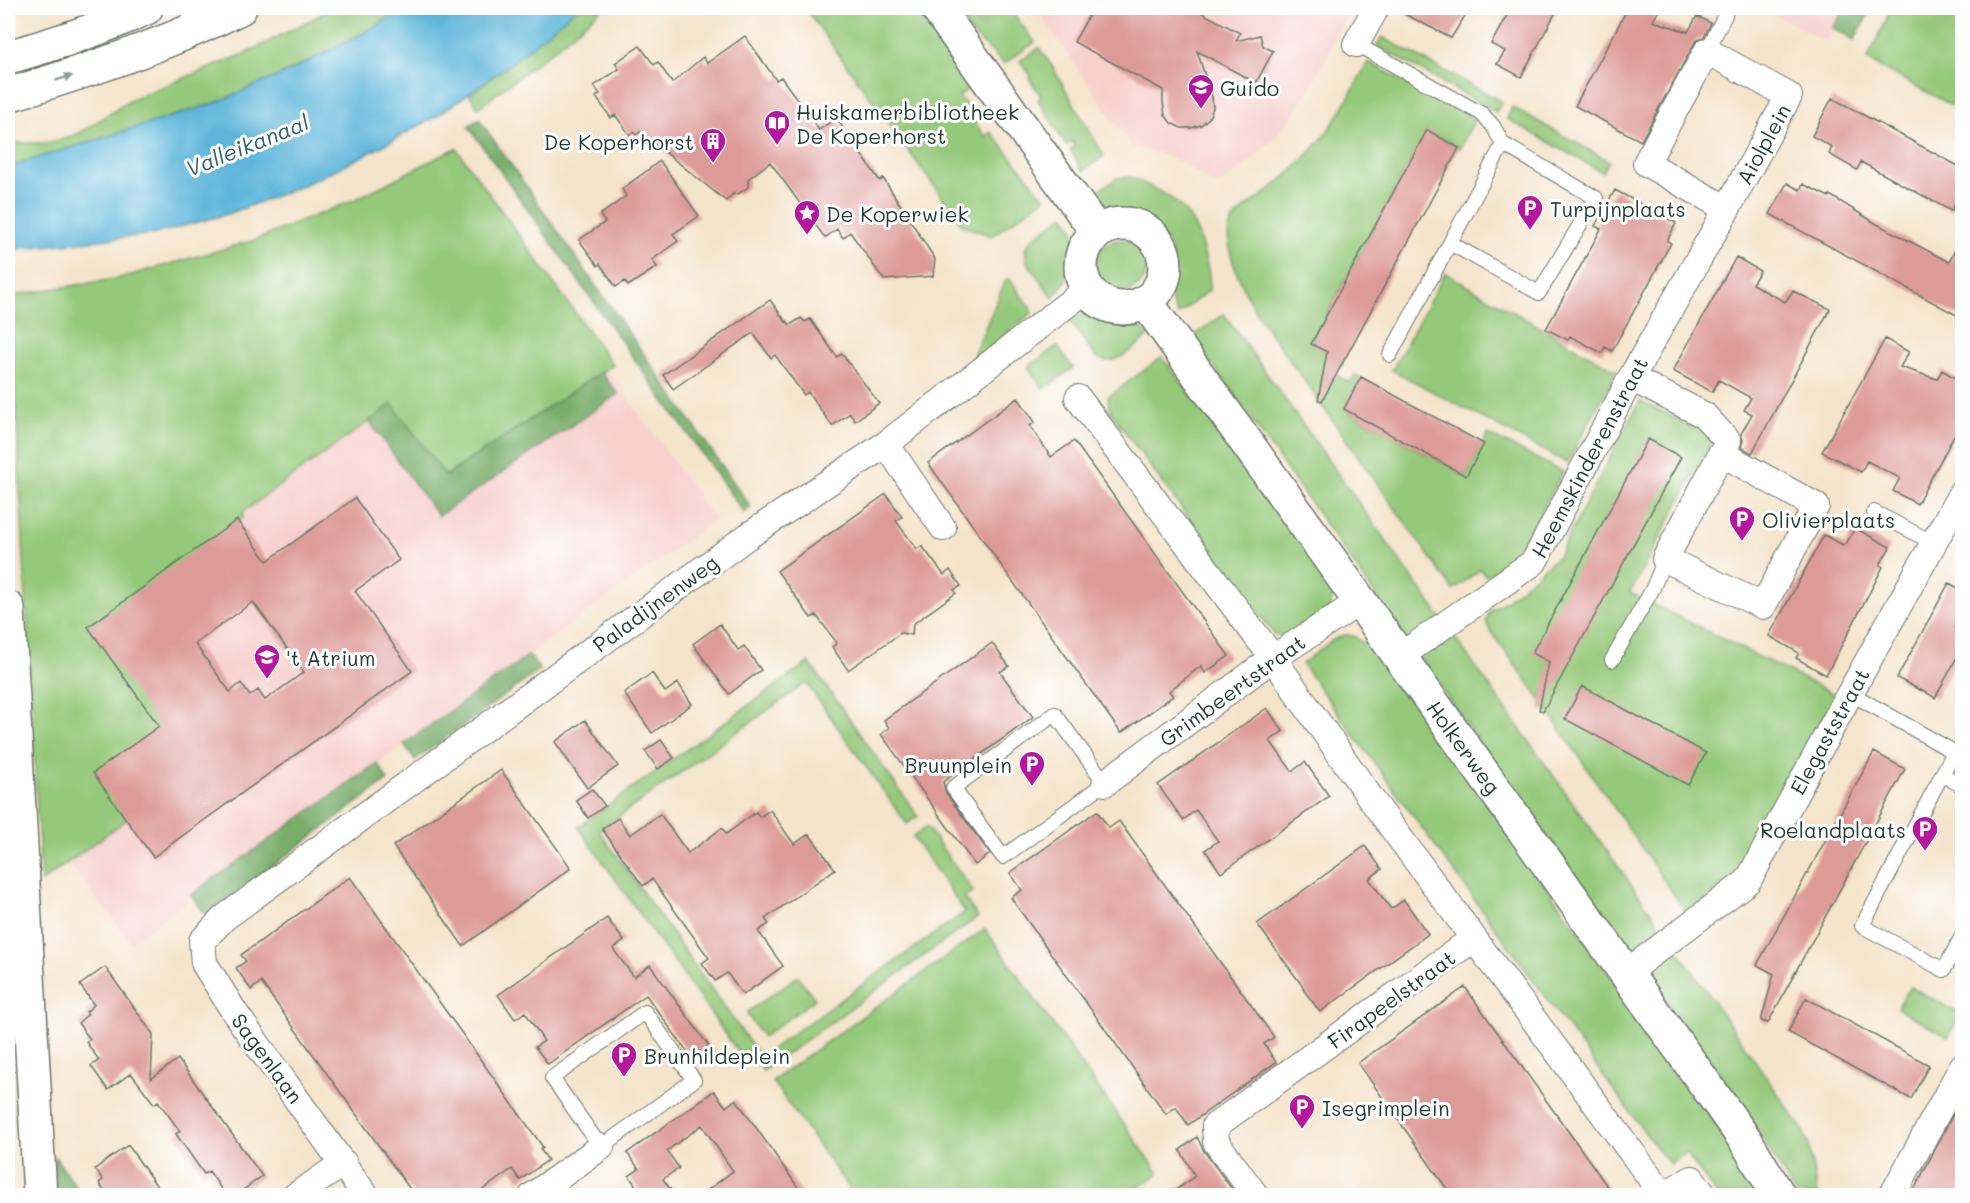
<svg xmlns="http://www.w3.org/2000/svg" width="1970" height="1203" font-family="Mali,sans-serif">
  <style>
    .built { fill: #f7d0cc }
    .green { fill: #95c97a; stroke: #5a8357; stroke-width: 1.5 }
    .forest { fill: #78ad6a; stroke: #4c754f; stroke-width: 1.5 }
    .water { fill: #5db6da; stroke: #3e7a87; stroke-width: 1.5 }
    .building { fill: #dd9b97; fill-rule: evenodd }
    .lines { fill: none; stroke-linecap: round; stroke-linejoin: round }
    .service-casing { stroke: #6a7769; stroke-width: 16 }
    .minor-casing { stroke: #6a7769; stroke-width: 28 }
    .tertiary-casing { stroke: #6a7769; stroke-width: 36 }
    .secondary-casing { stroke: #6a7769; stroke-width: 36 }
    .primary-casing { stroke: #6a7769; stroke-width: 36 }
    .service { stroke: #fff; stroke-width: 14 }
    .minor { stroke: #fff; stroke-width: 26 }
    .tertiary { stroke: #fff; stroke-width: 33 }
    .secondary { stroke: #fff; stroke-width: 33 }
    .primary { stroke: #fff; stroke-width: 33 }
    .oneway { fill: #8f9e9a }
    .labels { text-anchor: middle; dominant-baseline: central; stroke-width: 6; stroke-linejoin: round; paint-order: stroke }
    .poi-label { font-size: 21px; fill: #1f3d34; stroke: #fff; text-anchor: start }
    .street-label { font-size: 21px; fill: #1f3d34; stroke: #fff }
    .water-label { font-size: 22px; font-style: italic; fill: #326166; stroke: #fff }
  </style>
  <rect width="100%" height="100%" fill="#fff"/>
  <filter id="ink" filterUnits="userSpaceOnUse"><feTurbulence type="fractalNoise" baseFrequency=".0167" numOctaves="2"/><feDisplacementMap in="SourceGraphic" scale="12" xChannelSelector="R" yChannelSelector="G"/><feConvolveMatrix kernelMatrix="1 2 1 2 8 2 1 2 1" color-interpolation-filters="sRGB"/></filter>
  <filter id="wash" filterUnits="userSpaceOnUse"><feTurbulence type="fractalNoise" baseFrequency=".008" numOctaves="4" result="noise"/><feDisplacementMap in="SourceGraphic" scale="24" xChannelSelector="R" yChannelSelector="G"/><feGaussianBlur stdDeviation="1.35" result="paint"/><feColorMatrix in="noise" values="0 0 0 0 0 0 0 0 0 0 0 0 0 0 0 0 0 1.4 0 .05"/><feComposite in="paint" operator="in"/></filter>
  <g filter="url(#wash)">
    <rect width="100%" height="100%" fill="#f4e4cb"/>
    <path class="built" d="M1036,8H1350L1310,90L1282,130L1249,162L1219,185L1210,183L1184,164L1153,151L1132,147Z
      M1763,8H1844L1825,42Z
      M454,156L715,520L131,942L50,840L258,249Z"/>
    <path class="green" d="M333,8H402L378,25L329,51L285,73L215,103L8,167V151L11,152L13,143H44L65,139L81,132L134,98L247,53Z
      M577,8H603L552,51L478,108L470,95Z
      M805,8H921L937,28L968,89L959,96L977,120L974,122L985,136L991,132L1045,198L992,236L963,226Z
      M955,8H1009L1035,42L1004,64L969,30Z
      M1892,8H1962V111L1867,60Z
      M1382,37L1502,102L1496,112L1377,46Z
      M1039,48L1052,66L1104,156L1083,171L1070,150L1075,146L1072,141L1066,145L1038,100L1041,96L1029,78L1031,76L1020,61Z
      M1368,62L1475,119L1460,148L1427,131L1311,343L1344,361L1341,367L1332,362L1326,369L1350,383L1355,375L1361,378L1344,409L1466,476L1488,434L1563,472L1519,552L1486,576L1481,569L1453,590L1259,317C1247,297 1220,247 1231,223C1236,212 1262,197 1272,188C1287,176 1302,162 1315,147C1337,122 1352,91 1368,62Z
      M1512,107L1609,161L1602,172L1507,119Z
      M456,148L613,365L445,476L392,405L243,512V518L94,623L196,769L41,882L10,296L120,278L255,240L354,200Z
      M1131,177C1173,197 1192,206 1204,253C1207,266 1211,277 1209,290L1178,315C1161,290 1182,263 1166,240C1143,207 1115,222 1094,194L1117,178Z
      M1064,215L1073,228L1075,237L1074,248L1065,282L1053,298L1027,262L1025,248L1033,238Z
      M1095 266a26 26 0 1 1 52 0a26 26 0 1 1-52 0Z
      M1445,273L1617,371L1567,463L1392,370Z
      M1009,278L1033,312L973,360L972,358L1006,280Z
      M1090,312C1113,316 1133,317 1149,336C1134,347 1114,370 1096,357L1068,319Z
      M1224,314L1680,953L1803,1130L1809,1145L1817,1195H1796L1741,1102L1569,869L1193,337Z
      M1057,346L1073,368L1044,389L1028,367Z
      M1162,357L1332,580L1333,596L1329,609L1283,637L1274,634L1111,413L1108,397Z
      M1640,401L1708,434L1712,441L1630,593L1836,695L1749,859L1737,874L1687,914L1530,685L1491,632L1486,621L1490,611L1507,600L1558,556Z
      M1344,635L1354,636L1362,643L1368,639L1720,1128L1760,1195H1717L1686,1153L1670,1164L1657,1149L1302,664L1333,640Z
      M809,662L918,816L907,824L806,683L599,831L760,1057L965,912L913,837L927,827L973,891L964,898L978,917L763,1071L749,1050L741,1056L578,827Z
      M985,929L1159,1173L1128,1195H854L772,1081Z
      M798,976L815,999L763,1037L746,1013Z
      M1910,987L1961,1014L1948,1037L1897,1008Z"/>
    <path class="forest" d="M1845,8H1872L1854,40L1833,28Z
      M479,119L751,507L744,513L468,126Z
      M601,372L618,394L438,516L369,421L392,404L446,476Z
      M529,655L540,670L415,760L404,744Z
      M377,763L388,780L206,915L191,895Z
      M55,1157L82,1195H56Z"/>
    <path class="water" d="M402,8H577L509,65L435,117L377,149L302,186L231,213L155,234L8,250V167L215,103L285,73L329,51L378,25Z"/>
    <g id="blocks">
      <path class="building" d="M1093,8H1193L1240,33L1236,41L1260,35L1263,46L1273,51L1256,83L1197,51L1212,97L1213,108L1209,118L1201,125L1191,128H1181L1171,123L1165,115L1163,103V90L1074,42Z
        M1393,8H1470L1451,38Z
        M1511,8H1558L1521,77L1497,64L1505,51L1491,44Z
        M1628,8H1660L1653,21L1688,32L1697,16L1711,23L1704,37L1699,39L1694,44L1641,141L1575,106Z
        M745,36L776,80L781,77L819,130L836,118L880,181L883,178L935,259L933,276L884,280L850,232L843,238L837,229L825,238L770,162L748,179V187L738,194H733L726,201L640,132L636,135L634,132L630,135L615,115L611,118L596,97L600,94L594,86L619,69L615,63L640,46L654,65L658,62L672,83L703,57L707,63Z
        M1832,98L1962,168V191L1951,211L1861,162L1857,170L1829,154L1832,147L1812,136Z
        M1427,130L1459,148L1322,401L1318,400L1327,352L1311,344Z
        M660,161L699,216L673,234L678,241L652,260L657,267L628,286L625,281L616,287L600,264L598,266L579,240L605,222L600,215L626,196L622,189Z
        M1787,183L1800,190L1803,184L1829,197L1830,195L1877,224L1949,262L1962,236V318L1770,214Z
        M1615,190L1676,223L1667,241L1671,243L1612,351L1605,347L1602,353L1570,336L1568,340L1546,329L1601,229L1595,226Z
        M1736,257L1760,271L1752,284L1785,302L1793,291L1830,309L1752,453L1741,447L1743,440L1741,434L1752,414L1744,410L1751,398L1719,380L1712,392L1673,371Z
        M770,300L786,322L787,321L790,325L801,318L805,322L810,319L837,357L842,354L879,403L855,421L850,413L832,426L808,392L804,395L775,355L771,358L753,333L673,389L663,375Z
        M1885,339L1909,352L1900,367L1937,379L1942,370L1962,382V421L1917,504L1893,491L1900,478L1867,461L1861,472L1822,452Z
        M1361,377L1484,444L1466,476L1344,409Z
        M1018,398L1035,422L1030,426L1051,457L1074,441L1229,656L1205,673L1201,666L1169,691L1173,696L1121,733L928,463Z
        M1648,439L1681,457L1543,711L1539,710L1549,662L1532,653Z
        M886,494L902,517L896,521L917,549L922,546L944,575L950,570L961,586L954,590L956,593L913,624L912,635L901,633L848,670L832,647L837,643L816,615L811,618L777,571Z
        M355,498L399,560L355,591L412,671L153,857L93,773L159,726L88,627L237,520L267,561ZM253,602L304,672L265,700L258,690L250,696L241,683L230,692L195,644Z
        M1855,528L1890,547L1880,565L1883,567L1826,675L1796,658L1799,653L1769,636L1824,535L1845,546Z
        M1949,583L1962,590V614L1955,627L1962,631V648L1935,698L1921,689L1920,690L1897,678Z
        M720,624L738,650L744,646L761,670L729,694L693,644Z
        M992,643L1009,666L1000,672L1033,717L943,782L946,793L990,854L975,865L881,734L889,728L884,720Z
        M652,673L665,692L678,683L692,704L652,733L624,693Z
        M1582,686L1706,753L1688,785L1565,719Z
        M1267,708L1283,731L1270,741L1292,771L1305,762L1329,796L1221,873L1205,850L1218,841L1196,810L1183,820L1158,785Z
        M585,720L618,766L587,788L555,742Z
        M661,740L674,758L658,769L645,751Z
        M1874,752L1905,769L1768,1023L1761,1021L1774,974L1757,965Z
        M501,770L571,868L463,946L393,846Z
        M592,789L605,806L588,818L576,800Z
        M770,810L794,844L809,834L835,869L765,919L769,924L758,931L783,966L743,995L727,973L715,981L702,963L709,958L652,879L643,886L602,829L618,818L630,835L660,814L688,853L722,828L726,834L756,812L760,817Z
        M1097,811L1109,828L1119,821L1274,1037L1264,1044L1276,1062L1188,1125L1176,1107L1166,1114L1011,898L1022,890L1010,873Z
        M1365,846L1382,869L1369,879L1391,909L1404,900L1428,934L1320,1012L1303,989L1304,988L1257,924Z
        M350,877L543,1147L540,1149L548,1160L520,1180L512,1169L474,1196H415L261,982L251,990L236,968L246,961L241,955Z
        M607,918L624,941L613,949L634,977L650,965L714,1053L697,1065L646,995L548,1064L535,1047L544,1041L525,1012L515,1019L498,995Z
        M105,967L153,1034L151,1079L178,1059L262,1176L235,1196H226L209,1171L204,1174L176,1134L180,1131L158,1101L154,1104L131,1073L108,1090L91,1066L99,1060L86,1042L90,1039L78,1023L88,1014L86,1012L94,1005L80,985Z
        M1465,987L1593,1166L1614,1196H1452L1399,1121L1358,1063Z
        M1806,998L1929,1065L1911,1099L1788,1032Z
        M714,1091L726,1107L736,1099L804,1196H700L733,1171L702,1125L667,1151L679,1168L663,1179L675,1196H643L629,1176L639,1169L627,1153Z
        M1962,1098V1196H1911L1950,1120Z
        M1197,1137L1204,1151L1237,1196H1168L1195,1176L1180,1150Z
        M128,1145L151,1178L164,1196H107L99,1183L103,1180L95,1169Z"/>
    </g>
  </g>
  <g filter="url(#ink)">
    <use href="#blocks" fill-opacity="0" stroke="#6a7769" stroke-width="1.5"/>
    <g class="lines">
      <g class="service-casing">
        <path id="service" d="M1356,44L1482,114L1493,126L1503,144L1390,355
          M1707,51L1725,15
          M1450,243L1539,293L1596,198L1503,144
          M1874,512L1934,543
          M1612,660L1652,590L1665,559
          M1850,693L1954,752L1862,926L1944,970L1962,936
          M1055,714L1105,783L1003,857L953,788Z
          M1942,774L1962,786
          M645,1012L694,1080L601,1147L552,1078Z"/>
      </g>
      <g class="minor-casing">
        <path id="minor" d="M1356,44L1376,8
          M1707,51L1789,96L1727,209L1646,163Z
          M1631,378L1704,415L1728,441C1707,480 1686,519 1665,559L1763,606L1816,506L1721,453
          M1078,398L1273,658L1374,803L1663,1195L1692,1179L1704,1196
          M886,444L943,528
          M1399,657L1534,562L1631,378L1727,209
          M1105,783L1273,658L1361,601
          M1626,973L1748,881L1850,693L1962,492
          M295,1196L344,1163
          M366,1196L235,1013L204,963L202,941L224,918L748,536L886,444L1087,289
          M532,1196L601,1147
          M1256,1196L1216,1142L1215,1126L1473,939
          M1892,1196L1962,1067"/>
      </g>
      <g class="tertiary-casing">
        <path id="tertiary" d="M937,8L1097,232
          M1081 266a42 42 0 1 1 84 0a42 42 0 1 1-84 0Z
          M1146,302L1746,1141L1779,1196"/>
      </g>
      <g class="secondary-casing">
        <path id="secondary" d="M8,608L40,1196"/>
      </g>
      <g class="primary-casing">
        <path id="primary" d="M8,57C55,44 101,29 146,8
          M8,95C87,71 166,45 240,8"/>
      </g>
      <use href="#service" class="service"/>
      <use href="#minor" class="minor"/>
      <use href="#tertiary" class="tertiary"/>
      <use href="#secondary" class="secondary"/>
      <use href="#primary" class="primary"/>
    </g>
    <defs><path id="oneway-solid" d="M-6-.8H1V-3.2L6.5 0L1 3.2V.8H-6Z" transform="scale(1.5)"/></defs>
    <use class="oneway" href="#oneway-solid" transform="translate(64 78) rotate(-16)"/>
  </g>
  <defs>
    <g id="school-pin" transform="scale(1.35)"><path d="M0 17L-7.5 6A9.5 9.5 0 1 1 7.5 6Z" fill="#b5179e" stroke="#fff"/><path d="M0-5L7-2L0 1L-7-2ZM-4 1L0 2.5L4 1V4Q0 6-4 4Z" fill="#fff"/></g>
    <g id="library-pin" transform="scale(1.35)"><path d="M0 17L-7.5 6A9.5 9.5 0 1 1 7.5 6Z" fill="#b5179e" stroke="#fff"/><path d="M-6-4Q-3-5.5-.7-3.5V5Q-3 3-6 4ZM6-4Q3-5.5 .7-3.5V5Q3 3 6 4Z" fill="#fff"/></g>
    <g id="building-pin" transform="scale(1.35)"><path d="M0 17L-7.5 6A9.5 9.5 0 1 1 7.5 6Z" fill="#b5179e" stroke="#fff"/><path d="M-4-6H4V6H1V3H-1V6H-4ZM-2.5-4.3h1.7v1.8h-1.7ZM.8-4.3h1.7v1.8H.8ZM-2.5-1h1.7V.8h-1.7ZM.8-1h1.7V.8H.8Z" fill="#fff"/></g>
    <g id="parking-pin" transform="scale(1.35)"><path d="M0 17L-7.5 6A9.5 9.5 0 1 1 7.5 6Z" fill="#b5179e" stroke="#fff"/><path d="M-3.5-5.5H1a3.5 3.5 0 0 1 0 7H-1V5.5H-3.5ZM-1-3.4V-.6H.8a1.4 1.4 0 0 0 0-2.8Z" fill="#fff"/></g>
    <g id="sight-pin" transform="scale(1.35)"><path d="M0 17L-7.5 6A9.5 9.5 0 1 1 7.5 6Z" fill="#b5179e" stroke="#fff"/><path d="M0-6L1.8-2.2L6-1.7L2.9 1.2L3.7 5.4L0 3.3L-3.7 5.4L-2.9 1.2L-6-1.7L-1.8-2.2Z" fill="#fff"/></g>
  </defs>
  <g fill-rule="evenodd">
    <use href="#school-pin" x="1201" y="87"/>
    <use href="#library-pin" x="777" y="123"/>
    <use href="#building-pin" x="713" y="141"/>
    <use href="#parking-pin" x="1530" y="208"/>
    <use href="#sight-pin" x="807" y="213"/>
    <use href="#parking-pin" x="1742" y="519"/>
    <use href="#school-pin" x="267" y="657"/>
    <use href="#parking-pin" x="1032" y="764"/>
    <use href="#parking-pin" x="1925" y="829"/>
    <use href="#parking-pin" x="624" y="1055"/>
    <use href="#parking-pin" x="1302" y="1107"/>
  </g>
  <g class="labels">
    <g class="poi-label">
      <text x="1220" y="87">Guido</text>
      <text x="796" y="111">Huiskamerbibliotheek<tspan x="796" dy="24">De Koperhorst</tspan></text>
      <text x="694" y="141" text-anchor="end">De Koperhorst</text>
      <text x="1550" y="208">Turpijnplaats</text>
      <text x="826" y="213">De Koperwiek</text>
      <text x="1762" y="519">Olivierplaats</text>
      <text x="286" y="657">'t Atrium</text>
      <text x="1012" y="764" text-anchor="end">Bruunplein</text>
      <text x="1906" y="829" text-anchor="end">Roelandplaats</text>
      <text x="644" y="1055">Brunhildeplein</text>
      <text x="1322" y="1107">Isegrimplein</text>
    </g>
    <g class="street-label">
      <text transform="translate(1763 144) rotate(-61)">Aiolplein</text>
      <text transform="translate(1589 457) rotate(-62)">Heemskinderenstraat</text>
      <text transform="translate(655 603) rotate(-36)">Paladijnenweg</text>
      <text transform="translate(1232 690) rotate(-36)">Grimbeertstraat</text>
      <text transform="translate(1829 731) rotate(-61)">Elegaststraat</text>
      <text transform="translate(1464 747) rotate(54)">Holkerweg</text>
      <text transform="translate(1391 999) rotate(-36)">Firapeelstraat</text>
      <text transform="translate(268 1058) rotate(54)">Sagenlaan</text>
    </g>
    <g class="water-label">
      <text transform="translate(247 145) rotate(-22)">Valleikanaal</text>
    </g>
  </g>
  <rect width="1970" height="1203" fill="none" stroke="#fff" stroke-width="30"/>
</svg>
